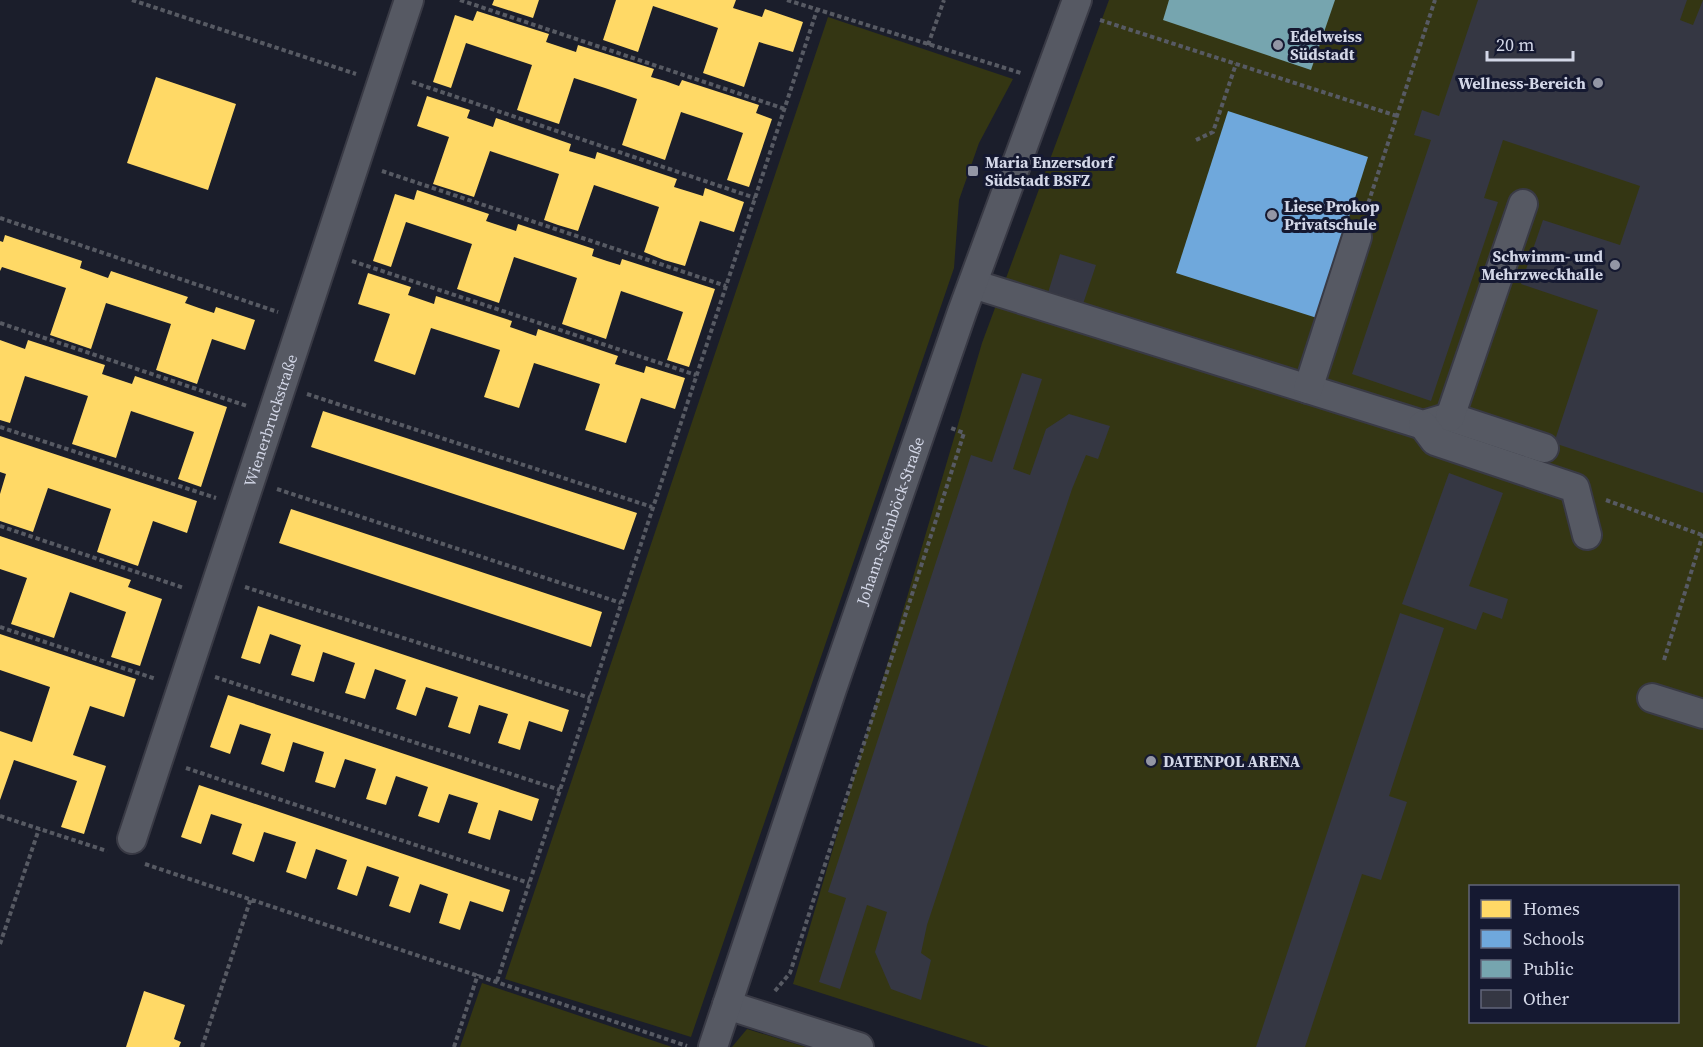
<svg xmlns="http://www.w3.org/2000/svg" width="1703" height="1047" font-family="'Source Serif 4',serif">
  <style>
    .green { fill: #343613; fill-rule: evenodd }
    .homes { fill: #ffd966 }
    .schools { fill: #6fa8dc }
    .public { fill: #76a5af }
    .building { fill: #353743 }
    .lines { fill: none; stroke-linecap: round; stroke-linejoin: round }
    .minor-casing { stroke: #393a45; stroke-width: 32 }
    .path { stroke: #575a63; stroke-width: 4; stroke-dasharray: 4.5 3; stroke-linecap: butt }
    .minor { stroke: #565963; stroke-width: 28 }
    .poi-dot { fill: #9396a5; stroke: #151931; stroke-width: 2 }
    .labels { text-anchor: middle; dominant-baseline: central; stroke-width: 6; stroke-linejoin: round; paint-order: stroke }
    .poi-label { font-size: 16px; font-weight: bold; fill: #d3d7e7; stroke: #151931; text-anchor: start }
    .street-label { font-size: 16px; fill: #d3d7e7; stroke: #151931 }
  </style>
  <rect width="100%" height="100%" fill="#1b1e2b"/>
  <path class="green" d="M1109,0H1703V1047H989L793,984L982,343ZM1470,886H1678V1022H1470Z
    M828,17L1013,79L979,143L959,200L954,268L691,1037L505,979Z
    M482,983L672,1047H673H460Z
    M747,1029L806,1047H732Z"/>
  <path class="homes" d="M494,0H539L533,18L492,5Z
    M616,0H736L733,8L762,17L765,9L803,22L793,52L759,42L744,87L703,73L718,28L653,6L638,52L603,40Z
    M477,11L549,34L546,42L576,52L578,45L654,69L651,77L665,81L679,86L682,80L759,105L756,113L772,119L749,187L727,180L743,133L711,122L681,112L665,160L622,145L637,99L605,88L574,78L559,124L517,110L532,65L466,43L451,88L433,82L455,15L473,21Z
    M156,77L236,104L208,190L127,163Z
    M427,96L470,110L467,118L493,127L496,118L571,144L569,151L595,159L597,152L677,179L674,187L687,191L703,196L705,188L744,202L734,232L700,221L685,266L664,260L644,252L659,207L594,185L578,231L558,225L544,220L559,174L490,151L474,197L433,184L449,137L417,126Z
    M417,190L489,214L486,221L516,231L518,224L594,249L592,256L607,261L620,265L622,259L715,289L689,367L667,360L683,312L621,291L606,339L562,324L577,278L514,257L499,303L457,289L472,244L406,222L391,267L373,261L395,194L414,200Z
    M5,235L82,261L80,268L108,278L111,271L188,297L185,303L199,308L214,313L216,307L255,320L245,350L212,339L197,384L156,370L171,324L106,303L91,349L50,335L66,288L2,267L0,271V241L3,242Z
    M368,273L411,287L408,295L434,304L436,296L512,321L510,327L536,336L538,329L618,356L615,364L644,373L646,366L685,378L675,409L641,398L626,443L604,436L585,430L600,384L534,363L519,408L500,402L484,397L500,350L431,328L415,375L374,361L390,314L358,304Z
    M0,340L25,349L28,340L105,365L102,374L132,384L135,376L227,407L201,487L178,479L194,432L131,411L116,458L72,444L88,396L25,376L10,423L0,420Z
    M323,411L637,513L624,550L311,447Z
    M0,436L197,501L187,533L153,521L138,566L97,552L111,509L48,488L33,532L0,521V494L6,474L0,472Z
    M291,509L602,612L591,647L279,543Z
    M0,536L131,580L128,587L162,599L140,666L111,657L126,612L70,592L54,638L11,624L27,578L0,569Z
    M258,606L569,710L562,732L529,721L520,750L498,743L508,714L479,705L470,734L448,727L458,697L426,687L416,716L396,709L406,680L375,669L365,699L345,693L355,663L323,652L314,682L291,675L301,645L270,634L260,664L241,658Z
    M0,634L136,679L124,717L90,706L73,755L106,766L84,834L61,827L77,781L14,760L0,800V731L32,742L50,687L0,670Z
    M228,695L539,799L532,821L499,810L490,840L468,833L478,803L449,794L439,823L418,816L428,787L396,776L386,805L366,799L376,769L345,759L335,788L315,782L324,752L293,742L284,772L261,764L271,734L240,724L230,754L210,747Z
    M199,785L510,890L503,912L470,901L460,930L439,923L448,894L420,884L410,913L389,906L399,877L367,866L357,896L337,889L347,860L316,849L306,879L286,872L296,842L264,832L254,862L232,854L242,824L211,814L201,844L181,837Z
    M144,991L185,1005L174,1039L181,1042L179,1047H126Z"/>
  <path class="schools" d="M1228,111L1368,157L1317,318L1176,273Z"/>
  <path class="public" d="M1169,0H1335L1311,70L1163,20Z"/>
  <path class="building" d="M1478,0H1687L1680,20L1693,25L1703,0V493L1554,443L1598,310L1521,284L1543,220L1620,245L1640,186L1503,140L1484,198L1498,202L1431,401L1352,374L1431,140L1414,135L1422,110L1439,116Z
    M1060,254L1096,265L1082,307L1047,296Z
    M1022,373L1042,379L1013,469L1030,475L1046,429L1069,414L1110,426L1098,459L1086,455L1072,489L927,925L921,953L931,960L921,1000L891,989L875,952L887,912L867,905L840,989L819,982L846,898L828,892L971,455L992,462Z
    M1449,473L1503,493L1469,586L1508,599L1502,619L1483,612L1476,630L1402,604Z
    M1400,613L1444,628L1389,796L1407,802L1381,880L1362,874L1305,1047H1256Z"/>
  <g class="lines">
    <g class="minor-casing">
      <g id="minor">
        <path d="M973,284L1423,425L1450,417L1544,448"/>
        <path d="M1308,389L1357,237"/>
        <path d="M1450,417L1523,204"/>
        <path d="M1423,425L1435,441L1575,488L1587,535"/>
        <path d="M1652,698L1703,714"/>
        <path id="s1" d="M132,839L409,0"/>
        <path d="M727,1005L859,1047"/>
        <path id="s2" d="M713,1047L832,689L962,312L1077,0"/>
      </g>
    </g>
    <path class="path" d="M132,0L356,74
      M460,0L785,109
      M787,0L1021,73
      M1100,20L1397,116
      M928,45L944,0
      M412,82L755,198
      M1196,140L1213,132L1236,64
      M382,171L726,286
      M1366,210L1435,0
      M0,218L278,312
      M352,261L696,375
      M0,323L247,406
      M307,394L652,507
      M0,427L216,498
      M277,489L621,603
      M1606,500L1702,535
      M0,526L184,588
      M245,587L590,698
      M0,627L156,679
      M1664,660L1703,534
      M215,677L560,790
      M186,768L529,883
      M0,816L107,851
      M145,864L687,1046
      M0,944L39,829
      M497,981L817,10
      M775,991L790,973L964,433L951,428
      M202,1047L251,898
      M454,1047L478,974"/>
    <use href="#minor" class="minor"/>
  </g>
  <g class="poi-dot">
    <circle cx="1278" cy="45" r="6"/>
    <circle cx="1598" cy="83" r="6"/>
    <rect x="967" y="165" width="12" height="12" rx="3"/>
    <circle cx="1272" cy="215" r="6"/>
    <circle cx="1615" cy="265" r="6"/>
    <circle cx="1151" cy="761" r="6"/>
  </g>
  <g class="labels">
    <g class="poi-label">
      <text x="1290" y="36">Edelweiss<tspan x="1290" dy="18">Südstadt</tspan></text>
      <text x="1586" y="83" text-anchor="end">Wellness-Bereich</text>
      <text x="985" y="162">Maria Enzersdorf<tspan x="985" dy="18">Südstadt BSFZ</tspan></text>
      <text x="1284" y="206">Liese Prokop<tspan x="1284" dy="18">Privatschule</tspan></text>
      <text x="1603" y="256" text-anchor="end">Schwimm- und<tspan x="1603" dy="18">Mehrzweckhalle</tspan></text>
      <text x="1163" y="761">DATENPOL ARENA</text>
    </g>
    <g class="street-label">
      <text stroke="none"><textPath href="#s1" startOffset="441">Wienerbruckstraße</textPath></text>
      <text stroke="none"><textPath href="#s2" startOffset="555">Johann-Steinböck-Straße</textPath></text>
    </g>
  </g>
  <rect x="1469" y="885" width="210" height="138" fill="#151931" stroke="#61657a" stroke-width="1.5"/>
  <rect x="1481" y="900" width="30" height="18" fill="#ffd966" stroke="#61657a" stroke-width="1.5"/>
  <text x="1523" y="915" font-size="18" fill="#d3d7e7">Homes</text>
  <rect x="1481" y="930" width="30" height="18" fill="#6fa8dc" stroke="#61657a" stroke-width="1.5"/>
  <text x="1523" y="945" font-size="18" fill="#d3d7e7">Schools</text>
  <rect x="1481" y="960" width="30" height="18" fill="#76a5af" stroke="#61657a" stroke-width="1.5"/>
  <text x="1523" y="975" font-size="18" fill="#d3d7e7">Public</text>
  <rect x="1481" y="990" width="30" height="18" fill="#353743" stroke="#61657a" stroke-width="1.5"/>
  <text x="1523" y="1005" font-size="18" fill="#d3d7e7">Other</text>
  <path d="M1487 51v9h86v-9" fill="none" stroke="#d3d7e7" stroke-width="3"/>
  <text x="1496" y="51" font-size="18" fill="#d3d7e7" stroke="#151931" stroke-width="4.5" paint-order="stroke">20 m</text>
</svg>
